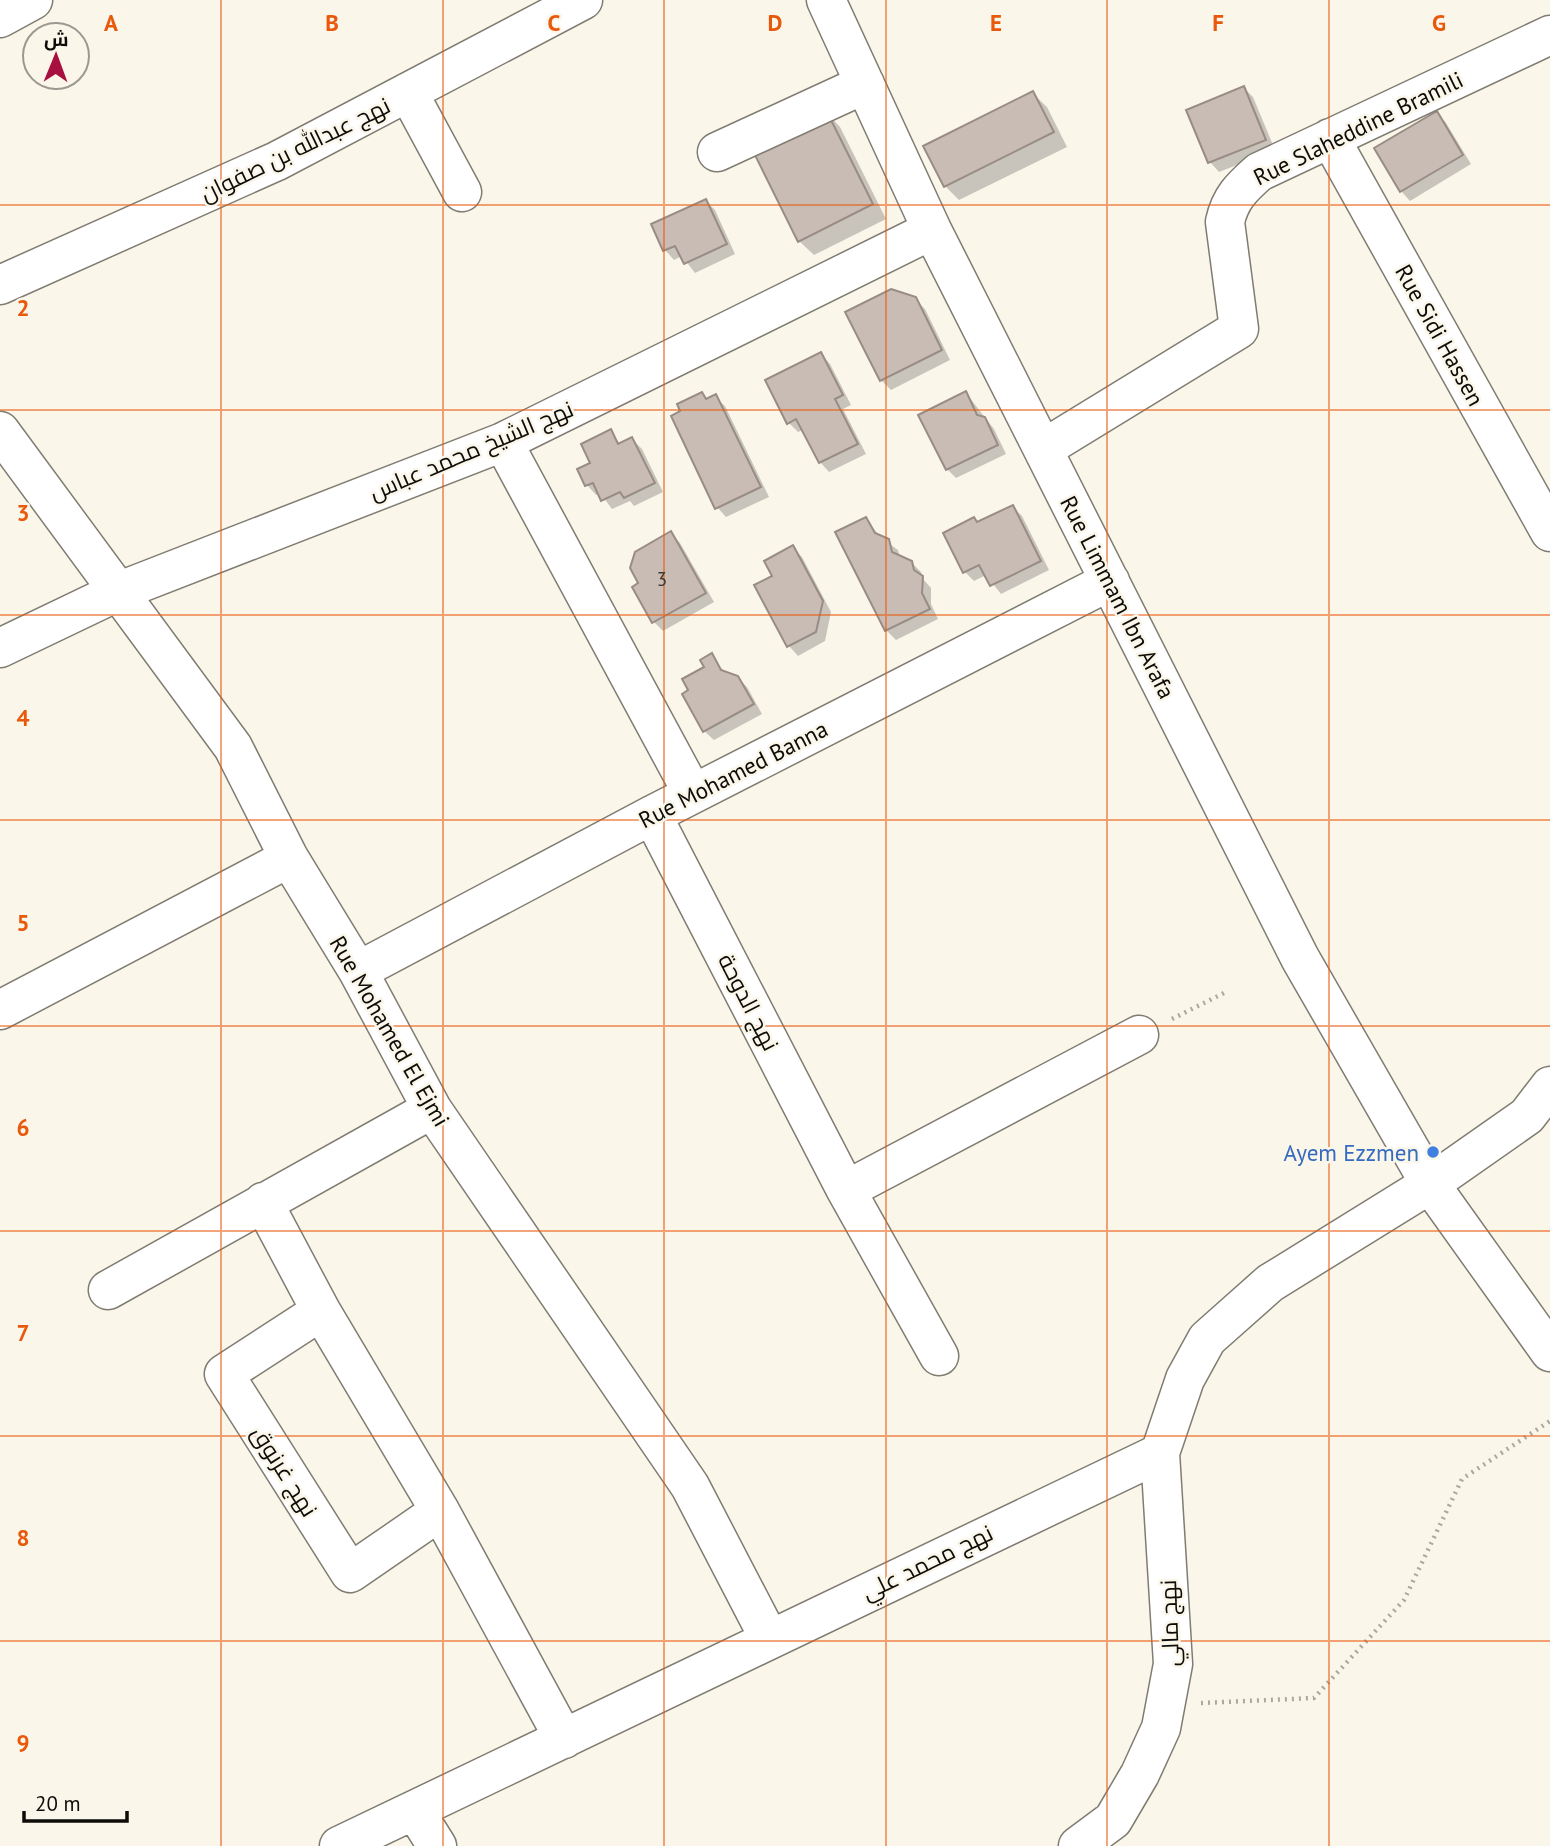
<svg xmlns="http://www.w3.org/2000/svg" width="1550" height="1846" font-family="'PT Sans',Cairo,sans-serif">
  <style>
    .shadow { fill: #0003 }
    .building { fill: #c9bcb5; stroke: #988c85; stroke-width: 2 }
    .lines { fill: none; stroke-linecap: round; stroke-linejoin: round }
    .minor-casing { stroke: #807c71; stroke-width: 41 }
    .path { stroke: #aca89f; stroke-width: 4.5; stroke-dasharray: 2 5; stroke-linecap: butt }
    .minor { stroke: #fff; stroke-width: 38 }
    .grid { fill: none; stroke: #e8590c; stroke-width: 2; stroke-opacity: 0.55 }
    .shop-dot { fill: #3f7fe0; stroke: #fbf6ea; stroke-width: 2.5 }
    .labels { text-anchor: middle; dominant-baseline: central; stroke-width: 5; stroke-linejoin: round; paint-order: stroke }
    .number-label { font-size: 19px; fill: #3c3833 }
    .street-label { font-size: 23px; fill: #0d0c08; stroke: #fbf6ea }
    .shop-label { font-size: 23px; fill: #366cbe; stroke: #fbf6ea; text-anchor: end }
    .grid-label { font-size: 23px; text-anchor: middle; font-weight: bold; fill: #e8590c; stroke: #fbf6ea; stroke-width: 5; stroke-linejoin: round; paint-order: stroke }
  </style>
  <rect width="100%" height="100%" fill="#fbf6ea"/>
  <path class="shadow" d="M1244,88L1253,97L1275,150L1219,172L1210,162L1189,111Z
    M1032,93L1047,107L1067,147L959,200L945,186Z
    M826,112L840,127L886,219L814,255L799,241Z
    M1437,113L1446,123L1471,164L1410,201L1401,191Z
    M706,201L715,210L735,254L695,273L682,256L674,260L665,250L653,225Z
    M915,299L925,309L950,360L891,390L881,380Z
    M821,354L830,364L851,405L843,409L866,454L829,472L820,462L803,430L798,432L789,423Z
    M966,393L994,429L1006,454L956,478L947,469Z
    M702,394L708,400L715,397L725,406L769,497L726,517L717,507Z
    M610,431L621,445L632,439L642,449L663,492L634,506L630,501L612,509L600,493L596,495L587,485L592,464Z
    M1013,507L1022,516L1049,570L1001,594L986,575L974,581L965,572L978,524Z
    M866,519L880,537L898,550L900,557L911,562L921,572L923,579L931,588V604L938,619L896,640L886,630Z
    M671,533L680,543L714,602L663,631L654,622L641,584Z
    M793,548L802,557L831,612L825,641L798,656L789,646L757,586L775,577Z
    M711,655L725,673L737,677L747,687L762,714L714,740L704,731L691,691Z"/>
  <path class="building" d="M1244,86L1266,140L1208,163L1186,110Z
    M1033,91L1054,132L944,187L923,146Z
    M826,110L873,204L798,242L751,147Z
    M1437,111L1463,155L1400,192L1374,148Z
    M706,199L727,244L684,264L675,246L663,251L651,224Z
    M891,289L916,297L942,350L880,381L845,312Z
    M821,352L843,395L835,399L858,444L819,463L796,419L787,424L765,380Z
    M966,391L977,415L985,417L998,445L946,470L918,415Z
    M702,392L706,399L716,394L761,487L715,509L671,416L680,411L677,404Z
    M611,429L618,444L632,437L655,483L624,498L620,492L601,501L593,483L585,486L577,469L590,463L581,444Z
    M1013,505L1041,561L990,586L979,565L963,573L943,533L974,517L977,522Z
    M866,517L875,533L889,539L892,552L912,561L914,570L923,576L922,593L930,609L885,631L835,532Z
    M671,531L706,593L652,623L632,587L638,583L630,568L635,552Z
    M793,545L823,601L816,632L787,647L754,585L772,576L764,561Z
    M712,653L721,670L738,676L754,704L703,732L682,694L688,690L682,679L704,667L700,660Z"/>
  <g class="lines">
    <g class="minor-casing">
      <path id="minor" d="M826,0L932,230L1300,958L1430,1184L1550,1352
        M0,18L33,0
        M408,92L462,192
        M1330,138L1550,532
        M717,152L865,84
        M0,285L277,161L583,0
        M0,431L233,747L289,858L358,971L432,1109L690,1486L769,1638
        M503,442L693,794
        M1043,449L1239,329L1225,222C1230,198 1242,187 1259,172L1550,35
        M0,648L117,592L503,442L932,230
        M652,815L846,1190L939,1356
        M358,971L652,815L1110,581
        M0,1010L289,858
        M846,1190L1139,1035
        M263,1202L321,1311L440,1511L564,1739
        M108,1290L432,1109
        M321,1311L224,1374L350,1573L440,1511
        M415,1811L437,1846
        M339,1846L1160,1453L1185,1379L1207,1339L1270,1283L1430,1184L1527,1116L1550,1086
        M1078,1846L1113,1820L1140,1774L1161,1728L1173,1664L1160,1453"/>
    </g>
    <path class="path" d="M1172,1019L1224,993
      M1201,1703L1314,1698L1404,1600L1462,1479L1550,1421"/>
    <use href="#minor" class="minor"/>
  </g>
  <path class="grid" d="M221,0V1846M443,0V1846M664,0V1846M886,0V1846M1107,0V1846M1329,0V1846M0,205H1550M0,410H1550M0,615H1550M0,820H1550M0,1026H1550M0,1231H1550M0,1436H1550M0,1641H1550"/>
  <circle class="shop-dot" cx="1433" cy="1152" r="7"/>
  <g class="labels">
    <g class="number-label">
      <text x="662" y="579">3</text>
    </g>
    <g class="street-label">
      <text transform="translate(1358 128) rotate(-26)">Rue Slaheddine Bramili</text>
      <text transform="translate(295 149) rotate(-26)">نهج عبدالله بن صفوان</text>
      <text transform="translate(1440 335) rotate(61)">Rue Sidi Hassen</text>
      <text transform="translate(471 450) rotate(-23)">نهج الشيخ محمد عباس</text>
      <text transform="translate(1118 597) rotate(63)">Rue Limmam Ibn Arafa</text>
      <text transform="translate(733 774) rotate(-27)">Rue Mohamed Banna</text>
      <text transform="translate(749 1002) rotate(63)">نهج الدوحة</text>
      <text transform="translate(390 1031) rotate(60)">Rue Mohamed El Ejmi</text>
      <text transform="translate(285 1471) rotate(58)">نهج غرنوق</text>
      <text transform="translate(927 1562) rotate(-26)">نهج محمد علي</text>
      <text transform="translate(1169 1623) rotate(-92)">نهج مالي</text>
    </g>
    <g class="shop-label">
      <text x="1419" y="1152">Ayem Ezzmen</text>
    </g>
  </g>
  <g class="grid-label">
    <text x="111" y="31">A</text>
    <text x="332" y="31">B</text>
    <text x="554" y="31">C</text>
    <text x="775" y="31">D</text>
    <text x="996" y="31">E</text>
    <text x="1218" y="31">F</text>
    <text x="1439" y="31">G</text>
    <text x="23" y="316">2</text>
    <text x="23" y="521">3</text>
    <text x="23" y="726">4</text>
    <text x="23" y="931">5</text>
    <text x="23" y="1136">6</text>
    <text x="23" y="1341">7</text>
    <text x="23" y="1546">8</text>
    <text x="23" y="1751">9</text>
  </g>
  <g transform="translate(56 56) rotate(1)"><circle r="33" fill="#fbf6ea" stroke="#9c9890" stroke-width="2"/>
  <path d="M0-5L12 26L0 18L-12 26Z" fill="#a8113f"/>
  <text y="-10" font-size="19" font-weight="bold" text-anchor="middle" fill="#0d0c08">ش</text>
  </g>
  <path d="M24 1811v10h103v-10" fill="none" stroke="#0d0c08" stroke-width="3.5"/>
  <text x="35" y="1811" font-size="21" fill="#0d0c08" stroke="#fbf6ea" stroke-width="5" paint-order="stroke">20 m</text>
</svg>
